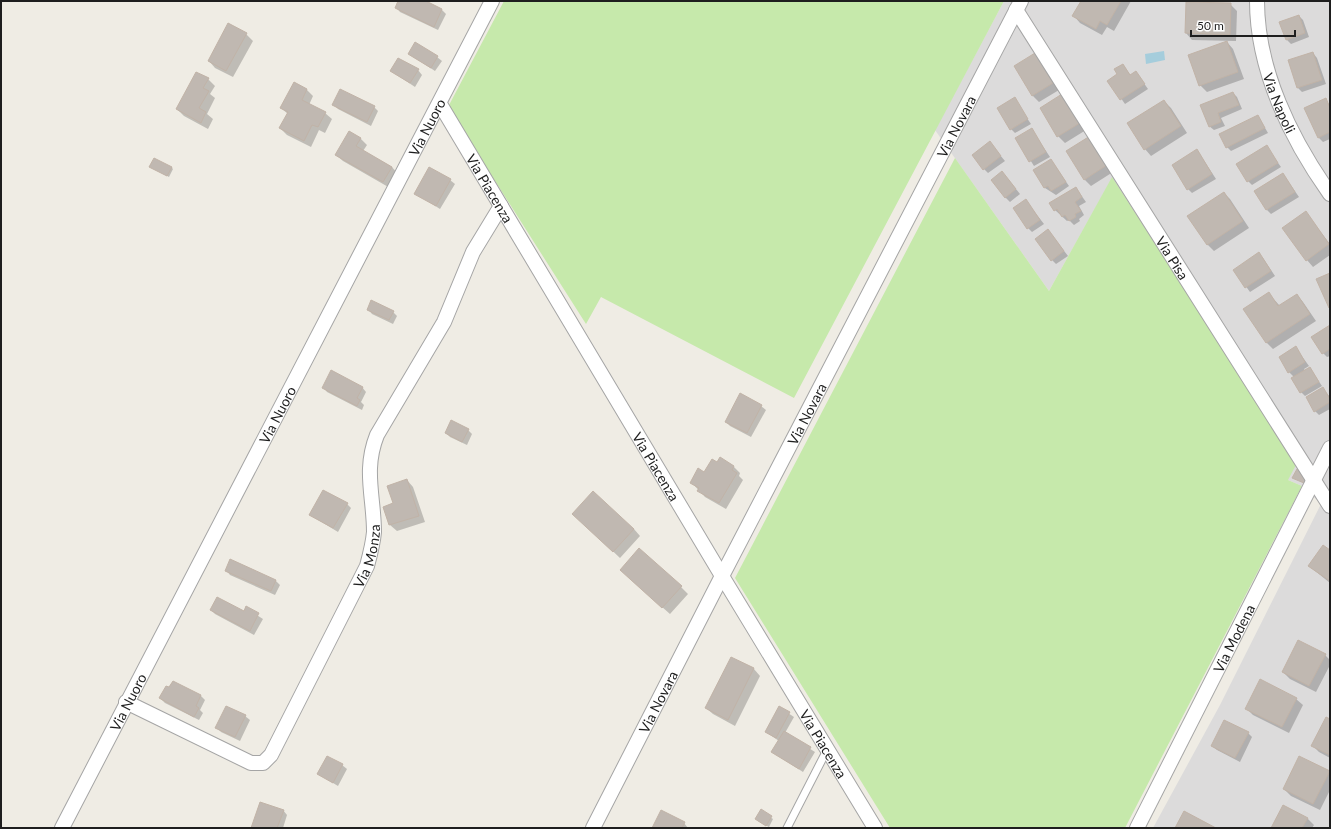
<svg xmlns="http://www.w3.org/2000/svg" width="1331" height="829" font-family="Lato,sans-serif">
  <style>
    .residential { fill: #dcdbdb }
    .grass { fill: #c6e9ab }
    .water { fill: #a5cddc }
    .shadow { fill: #0003 }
    .building { fill: #c0b8b1; stroke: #c1b3a7 }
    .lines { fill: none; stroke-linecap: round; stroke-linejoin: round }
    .lane-casing { stroke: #a5a5a5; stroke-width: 9 }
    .street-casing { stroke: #a5a5a5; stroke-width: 16 }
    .lane { stroke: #fff; stroke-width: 7 }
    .street { stroke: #fff; stroke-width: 14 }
    .labels { text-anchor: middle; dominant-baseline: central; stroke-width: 4; stroke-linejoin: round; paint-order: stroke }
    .street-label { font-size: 14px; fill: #1e1e1e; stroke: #fff }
  </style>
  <rect width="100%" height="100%" fill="#efece4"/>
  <path class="residential" d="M1004,1H1330V828H1153L1220,705L1321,504L1302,486L1288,480L1112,178L1049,291L935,130Z"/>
  <path class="grass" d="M504,1H1004L794,398L601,297L586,324L448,107Z
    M955,158L1049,291L1112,177L1297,463L1288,480L1302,486L1125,828H890L735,578Z"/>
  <path class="water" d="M1164,51L1165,60L1146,64L1145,54Z"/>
  <path class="shadow" d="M399,1H423L442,10L446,14L438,30L400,12L396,7Z
    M1082,1H1131L1114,31L1107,27L1102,35L1080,23L1074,16Z
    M1230,4L1237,11L1236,41L1192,40L1186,33Z
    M1299,16L1303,20L1309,37L1291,44L1287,40Z
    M246,34L253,41L233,77L215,68L209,61Z
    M1227,42L1233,49L1244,79L1207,92L1200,85Z
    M1313,53L1317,58L1326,84L1302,92L1298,88Z
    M409,54L437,57L442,61L435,71Z
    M1034,55L1041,61L1059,90L1039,102L1033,96L1015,67Z
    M1123,65L1131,76L1136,72L1148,89L1125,104L1109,81L1118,75Z
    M418,70L422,75L415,87L391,71Z
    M208,79L215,86L210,94L215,98L207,114L213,119L208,129L184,116L177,109Z
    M294,83L307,90L313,96L309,105L325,113L332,119L325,133L319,130L311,147L287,135L280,128L288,114L281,108Z
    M1233,93L1237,97L1242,109L1221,118L1225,126L1214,130L1209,126L1201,106Z
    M1062,95L1086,130L1065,143L1058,136Z
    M1014,99L1031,124L1015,133L1011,129Z
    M1325,100L1330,105V139L1323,142L1319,138Z
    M1164,101L1171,108L1187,133L1151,156L1145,149Z
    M334,105L374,107L378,111L371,126L338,109Z
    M1258,116L1268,133L1231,151L1227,147Z
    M1032,130L1050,157L1034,166L1017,139Z
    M1089,137L1113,172L1091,186L1085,180Z
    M360,138L367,145L363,151L392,167L398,174L390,188L343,161L336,155Z
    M990,143L1005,161L988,173L984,169Z
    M1266,146L1281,167L1252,185L1248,181Z
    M1197,150L1216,179L1192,193L1188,189Z
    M1051,160L1069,186L1056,195L1045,188L1034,171Z
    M171,167L173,169L169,177L152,168Z
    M1002,172L1020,194L1010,202L1005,197Z
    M1283,174L1299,197L1271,214L1267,210Z
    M450,180L455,184L440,209L415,193Z
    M1076,188L1086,202L1079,206L1084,215L1079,219L1080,221L1074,225L1069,220L1067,221L1055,210Z
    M1224,193L1230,199L1249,228L1214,251L1207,244Z
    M1026,201L1044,224L1032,232L1028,228Z
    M1306,213L1330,244V255L1313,267L1307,260Z
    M1048,230L1068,256L1056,264L1052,260Z
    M1263,258L1275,276L1250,292L1234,270Z
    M1269,294L1280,306L1297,295L1303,302L1316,321L1273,349L1266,342Z
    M368,309L393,312L397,316L393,324L372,314Z
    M1330,326V356L1327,357L1323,353Z
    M1296,348L1309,366L1304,369L1305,371L1310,368L1322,386L1305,396L1301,392L1294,377L1289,372Z
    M323,387H362L366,392L361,402L364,405L362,410L327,392Z
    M1323,389L1330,397V409L1319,415L1315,411Z
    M761,406L766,410L751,437L730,426L726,422Z
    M468,430L472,434L467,445L450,437L446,433Z
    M718,463L734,467L740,473L739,476L743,480L726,509L705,497L691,482Z
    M407,480L413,487L425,522L397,531L390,525L394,504Z
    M347,504L351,508L338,532L310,515Z
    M580,520L634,529L640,536L620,558Z
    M1330,551V583L1309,566Z
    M226,570L275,580L280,585L275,595L230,575Z
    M627,576L681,587L688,594L670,614Z
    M246,608L263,619L254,635L215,614L211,610L244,612Z
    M1325,655L1330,660V665L1316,692L1290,679L1283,672Z
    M731,658L754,669L760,676L735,726L713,714L706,708Z
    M173,682L201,696L205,700L200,710L203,713L199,720L165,703L160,698Z
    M1296,699L1303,705L1289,733L1253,715L1246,708Z
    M779,707L794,717L785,733L815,752L803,772L772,752L779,741L766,732Z
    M245,716L250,720L240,741L221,732L217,728Z
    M1330,720V758L1319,752L1313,746Z
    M1248,733L1252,737L1240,762L1217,750L1212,746Z
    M342,765L347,769L338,786L318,774Z
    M1329,772L1330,790L1320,810L1291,796L1284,789Z
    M283,810L287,815L283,828H252Z
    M761,811L773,819L769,827L758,821Z
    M1307,818L1314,825L1312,828H1272Z
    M684,823L688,828H653Z"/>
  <path class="building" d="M398,1H426L442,9L434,27L395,8Z
    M1081,1H1121L1107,25L1100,21L1096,29L1072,16Z
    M1186,2L1231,3L1230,35L1185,33Z
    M1299,15L1305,33L1286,40L1279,22Z
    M228,23L247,33L226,71L208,61Z
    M1227,41L1238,72L1199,86L1188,55Z
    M415,42L438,56L431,68L408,54Z
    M1313,52L1322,80L1297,88L1288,60Z
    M1035,53L1053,83L1032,96L1014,66Z
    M398,58L419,69L410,83L390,71Z
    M1123,64L1130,75L1136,71L1145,84L1120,100L1107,81L1117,74L1114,69Z
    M196,72L209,78L203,88L209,91L199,108L206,112L201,123L176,109Z
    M294,82L307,89L302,100L326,112L318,127L312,125L304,141L279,128L288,112L280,108Z
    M340,89L375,106L367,122L332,105Z
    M1233,92L1239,105L1218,113L1221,122L1209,127L1200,105Z
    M1062,94L1080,123L1057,137L1040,108Z
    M1015,97L1028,119L1010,130L997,108Z
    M1326,98L1330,108V132L1318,138L1304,108Z
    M1164,100L1181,126L1144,150L1127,123Z
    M1258,115L1265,128L1226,148L1219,134Z
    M1032,128L1046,152L1029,162L1015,138Z
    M349,131L361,138L356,146L392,167L383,182L335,155Z
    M1090,136L1107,165L1084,180L1066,151Z
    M990,141L1001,156L983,170L972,155Z
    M1267,145L1278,163L1247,182L1236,164Z
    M1197,149L1212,174L1187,190L1172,165Z
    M154,158L172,167L167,176L149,167Z
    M1051,159L1066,182L1051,191L1048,186L1044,188L1033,170Z
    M429,167L451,179L436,206L414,194Z
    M1002,171L1016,189L1005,198L991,180Z
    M1283,173L1295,192L1266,210L1254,191Z
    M1076,187L1082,197L1075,202L1081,211L1075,214L1076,217L1069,221L1065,215L1062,217L1057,209L1054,211L1049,203Z
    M1224,192L1243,221L1207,245L1187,216Z
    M1026,199L1040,220L1027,229L1013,208Z
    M1306,211L1329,244L1306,261L1282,228Z
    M1048,229L1064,251L1051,261L1035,239Z
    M1259,252L1271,271L1245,288L1233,270Z
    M1330,273V307L1329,308L1316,279Z
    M1269,292L1278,306L1297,294L1310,314L1266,343L1243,309Z
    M371,300L394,311L389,320L367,310Z
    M1330,325V349L1322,354L1311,337Z
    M1296,346L1305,362L1288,373L1279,357Z
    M1310,367L1319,382L1300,393L1291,378Z
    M331,370L363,387L357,398L360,400L357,406L322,388Z
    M1323,387L1330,399V402L1314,412L1306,397Z
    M740,393L762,405L747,433L725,422Z
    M451,420L469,429L462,442L445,433Z
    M720,457L734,466L732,470L737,473L719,503L697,491L699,488L690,483L698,468L704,472L712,459L717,462Z
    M1297,469L1308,474L1304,483L1292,478Z
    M407,479L419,516L389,525L383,507L393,503L387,486Z
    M323,490L348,503L333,528L309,515Z
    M593,491L634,529L613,552L572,514Z
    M1323,545L1330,550V581L1308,566Z
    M639,548L682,586L662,608L620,570Z
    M230,559L276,580L271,591L225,571Z
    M217,597L244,611L246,606L259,613L250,631L210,610Z
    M1298,640L1326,654L1309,686L1282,672Z
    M731,657L754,668L728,720L705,708Z
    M1260,679L1297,698L1282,727L1245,709Z
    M173,681L201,695L196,706L199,708L194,717L159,698L166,686L169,687Z
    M226,706L246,715L235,737L215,728Z
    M779,706L790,712L776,738L765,732Z
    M1326,717L1330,719V755L1311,746Z
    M1224,720L1249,732L1235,758L1211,746Z
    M784,731L811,747L799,769L771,752Z
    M327,756L343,764L333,783L317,774Z
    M1299,756L1330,771L1313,804L1283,789Z
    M260,802L284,810L277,828H251Z
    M1283,805L1308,818L1302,828H1271Z
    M761,809L772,816L766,826L755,819Z
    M661,810L685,822L682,828H652Z
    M1184,811L1216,828H1175Z"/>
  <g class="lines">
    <g class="lane-casing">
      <path id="lane" d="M787,828L827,750"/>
    </g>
    <g class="street-casing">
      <g id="street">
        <path id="s1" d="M1257,1C1257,70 1291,139 1330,194"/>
        <path id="s2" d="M1016,10L1330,506"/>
        <path id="s3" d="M440,104L722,576L875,828"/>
        <path id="s4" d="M126,702L251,763H263L271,755L367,566C370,555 373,543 374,532C374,497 363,470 377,435L444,322L473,252L501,206"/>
        <path id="s5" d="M62,828L492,1"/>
        <path id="s6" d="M593,828L722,576L1021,1"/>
        <path id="s7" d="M1137,828L1330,448"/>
      </g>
    </g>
    <use href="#lane" class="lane"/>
    <use href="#street" class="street"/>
  </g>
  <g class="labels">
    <g class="street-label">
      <text stroke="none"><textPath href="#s1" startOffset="105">Via Napoli</textPath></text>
      <text stroke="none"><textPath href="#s5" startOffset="790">Via Nuoro</textPath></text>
      <text stroke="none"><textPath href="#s6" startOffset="790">Via Novara</textPath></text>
      <text stroke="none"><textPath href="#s3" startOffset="98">Via Piacenza</textPath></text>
      <text stroke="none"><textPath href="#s2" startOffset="293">Via Pisa</textPath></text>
      <text stroke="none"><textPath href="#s5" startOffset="466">Via Nuoro</textPath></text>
      <text stroke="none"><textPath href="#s6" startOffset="466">Via Novara</textPath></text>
      <text stroke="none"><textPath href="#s3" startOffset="422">Via Piacenza</textPath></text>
      <text stroke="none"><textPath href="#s4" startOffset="384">Via Monza</textPath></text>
      <text stroke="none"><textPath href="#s7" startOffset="213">Via Modena</textPath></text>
      <text stroke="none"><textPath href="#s5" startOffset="142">Via Nuoro</textPath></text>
      <text stroke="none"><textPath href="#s6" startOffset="142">Via Novara</textPath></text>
      <text stroke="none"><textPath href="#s3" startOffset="746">Via Piacenza</textPath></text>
    </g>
  </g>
  <rect width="1331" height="829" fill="none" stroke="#1e1e1e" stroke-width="4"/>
  <path d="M1191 30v6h104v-6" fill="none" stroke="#1e1e1e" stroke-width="2"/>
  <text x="1197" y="30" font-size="12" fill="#1e1e1e" stroke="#ffffff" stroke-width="3" paint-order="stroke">50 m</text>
</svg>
